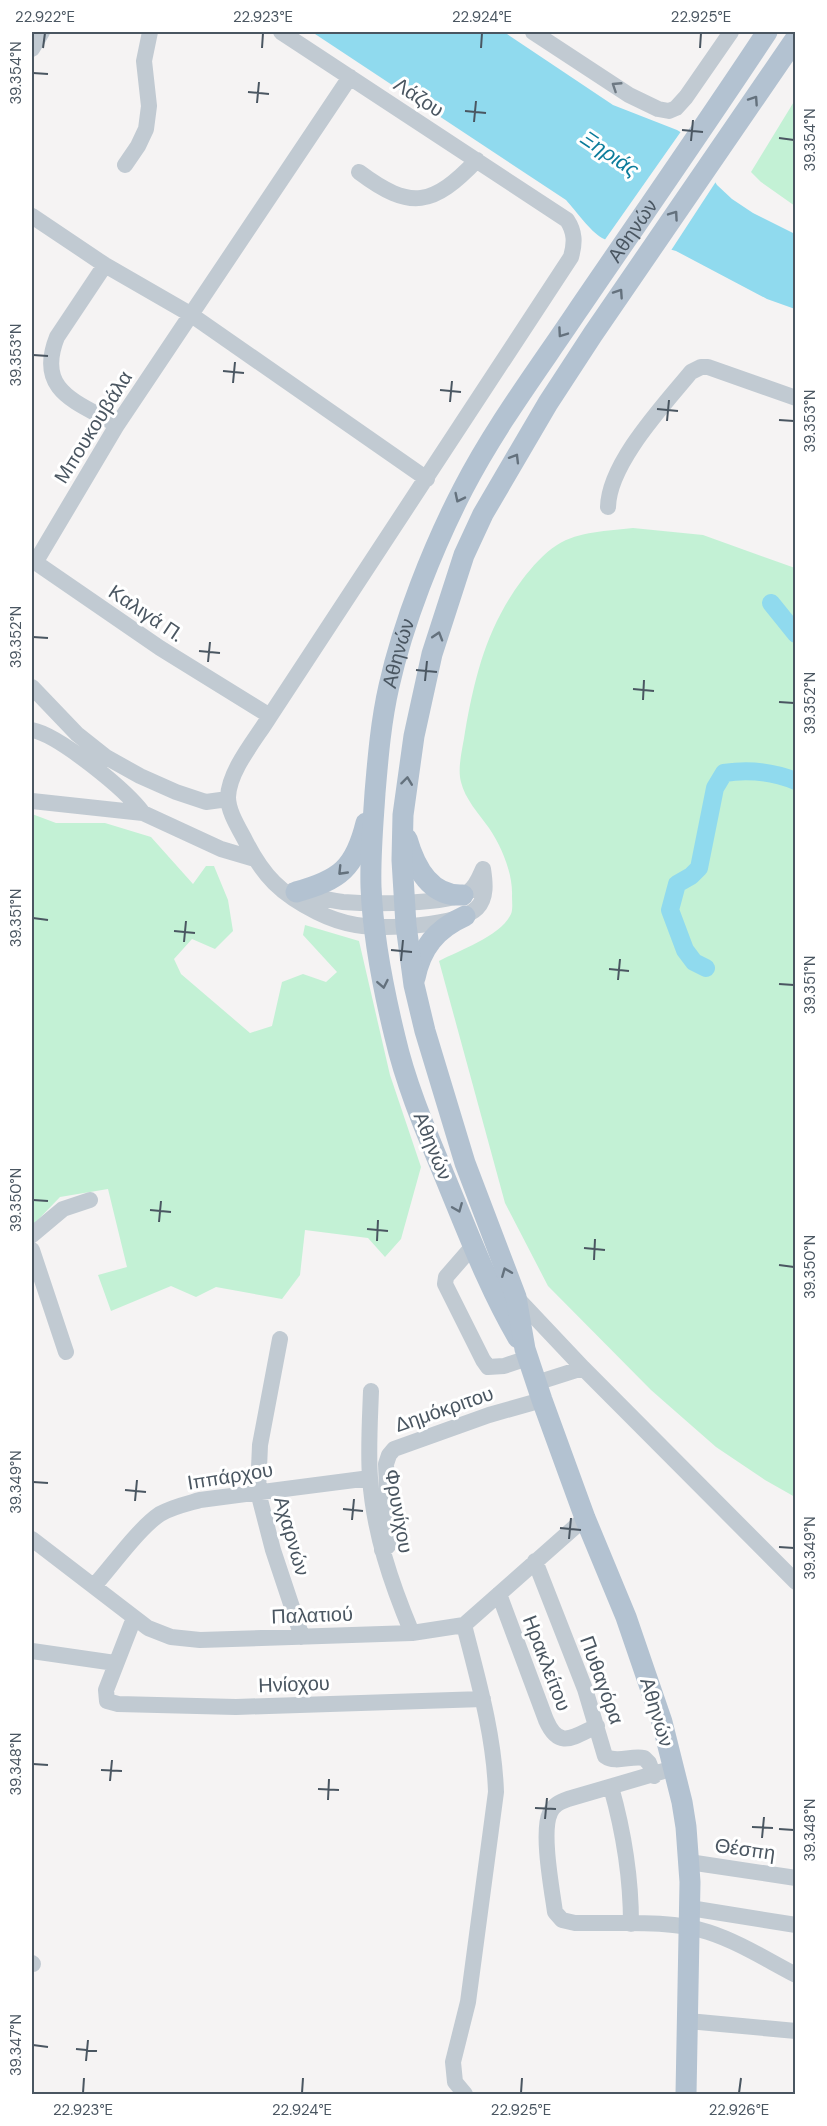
<svg xmlns="http://www.w3.org/2000/svg" width="827" height="2126" font-family="'DM Sans',sans-serif">
  <style>
    .green { fill: #c3f1d5 }
    .water { fill: #90daee }
    .pier { fill: #f5f3f3 }
    .lines { fill: none; stroke-linecap: round; stroke-linejoin: round }
    .canal { stroke: #90daee; stroke-width: 18 }
    .minor { stroke: #c1cad2; stroke-width: 16 }
    .major { stroke: #b3c2d1; stroke-width: 21 }
    .oneway { stroke: #6e7983 }
    .oneway2 { stroke: #64717d }
    .ticks { fill: none; stroke: #4a5661; stroke-width: 2 }
    .labels { text-anchor: middle; dominant-baseline: central; stroke-width: 6; stroke-linejoin: round; paint-order: stroke }
    .street-label { font-size: 20px; fill: #4a5661; stroke: #fff }
    .water-label { font-size: 21px; font-style: italic; fill: #0c7c9b; stroke: #fff }
    .neatline { fill: none; stroke: #4a5661; stroke-width: 2 }
    .ticks-label { font-size: 15px; text-anchor: middle; fill: #4a5661 }
  </style>
  <rect width="100%" height="100%" fill="#f5f3f3"/>
  <path class="green" d="M795,100V206L761,182L751,172Z
    M633,528L703,535L795,568V1497L765,1480L716,1447L651,1390L548,1286L505,1203L439,961C460,950 501,936 511,914C513,909 512,902 512,896C513,874 502,847 489,828C479,814 465,799 461,782C457,767 463,747 465,732C475,675 487,627 522,580C532,567 544,553 557,545C579,531 608,531 633,528Z
    M32,814L56,823H105L151,837L193,884L206,866H214L228,900L233,931L215,949L192,939L174,959L181,974L250,1033L272,1026L282,982L303,974L326,982L337,972L303,935L305,925L359,941L390,1075L421,1167L401,1239L385,1257L368,1238L305,1230L300,1275L282,1299L216,1287L196,1297L171,1286L111,1311L98,1275L127,1267L108,1189L60,1197L32,1226Z"/>
  <path class="water" d="M312,32H504L613,105L677,130L687,136L717,185L732,199L753,213L795,234V309L767,299L676,251C653,244 621,248 602,238C590,231 576,211 566,200Z"/>
  <path class="pier" d="M682,130L689,134L717,180L670,252L661,250L612,245L604,241Z"/>
  <g class="lines">
    <path class="canal" d="M771,603L796,634
      M706,968L694,962L685,950L670,910L677,884L691,876L699,868L715,788L724,773C748,769 773,772 796,781"/>
    <path class="minor" d="M281,32L567,220C575,232 575,243 571,257L270,716C256,739 229,770 228,797C228,811 238,827 245,840C263,876 281,894 317,912C329,918 344,923 356,925C383,929 458,927 477,908C487,898 485,882 483,869
      M533,32L629,95L658,109L669,111L676,108L686,97L731,32
      M32,49L42,32
      M125,165L138,146L146,129L149,106L144,61L150,32
      M359,172C411,211 433,206 477,160
      M32,216L105,265L190,314L427,479
      M105,265L57,337C35,392 78,402 117,425
      M608,507C609,463 664,405 691,372L701,367H708L796,398
      M32,560L160,648L270,716
      M35,563L117,425L350,77
      M32,687L77,734L106,757L140,776L176,792L206,802L228,799
      M32,730C59,735 126,790 143,813
      M32,801L143,813L221,849L255,859
      M292,891C309,895 325,900 343,902C369,904 447,905 468,892C476,887 479,878 483,869
      M32,1235L63,1209L90,1200
      M473,1246L446,1277L445,1284L483,1360L488,1367L504,1366L528,1358
      M32,1250L66,1352
      M514,1298L516,1297L583,1368L796,1582
      M280,1339L260,1445L258,1492L273,1550L302,1637
      M536,1383L583,1368
      M371,1391C370,1420 368,1449 370,1478C374,1533 391,1583 412,1633
      M32,1539L148,1628L171,1637L200,1640L412,1633L464,1625L585,1518
      M382,1550L388,1546L389,1539L386,1464L389,1455L394,1449L489,1415L542,1400
      M535,1561L585,1689L605,1756C616,1764 631,1755 644,1758L649,1763L654,1776
      M94,1586C112,1566 139,1528 160,1514C172,1507 186,1504 200,1500L370,1478
      M499,1594L546,1720C559,1750 573,1737 597,1726
      M134,1618L106,1690L107,1701L118,1704L236,1707L483,1699
      M464,1625C478,1680 494,1734 496,1792L468,2002L453,2062L455,2082L465,2094
      M32,1651L115,1663
      M674,1768L568,1799C560,1802 553,1805 550,1813C541,1832 552,1890 555,1912L562,1920L575,1923C615,1924 670,1919 708,1932C739,1942 767,1960 796,1975
      M611,1787C624,1833 631,1877 631,1924
      M689,1862L796,1878
      M690,1908L796,1925
      M32,1963L33,1964
      M688,2021L796,2031"/>
    <g class="major">
      <path d="M407,839C415,867 430,897 463,895"/>
      <path d="M296,892C340,880 355,868 366,823"/>
      <path d="M415,978C421,948 436,929 465,916"/>
      <path id="s1" d="M518,1338C490,1290 470,1238 449,1187C429,1138 407,1089 395,1037C383,988 373,937 371,887C370,856 373,824 375,793C378,757 381,721 389,686C403,623 433,547 463,489C495,427 537,371 576,313C640,219 705,126 767,32"/>
      <path d="M686,2094L690,1882L686,1827L682,1802L662,1722L626,1617L585,1518L542,1400L525,1349L516,1297L465,1163L425,1031L414,985L406,925L402,860L403,815L414,736L432,654L464,555L483,514L548,403L593,334L796,38"/>
    </g>
  </g>
  <defs><path id="oneway-chevron" d="M-2-3.5L2.5 0L-2 3.5" fill="none" stroke-width="1.6" stroke-linecap="round" stroke-linejoin="round" transform="scale(1.5)"/></defs>
  <use class="oneway" href="#oneway-chevron" transform="translate(616 86) rotate(-147)"/>
  <g class="oneway2">
    <use href="#oneway-chevron" transform="translate(754 100) rotate(-56)"/>
    <use href="#oneway-chevron" transform="translate(674 215) rotate(-55)"/>
    <use href="#oneway-chevron" transform="translate(619 293) rotate(-56)"/>
    <use href="#oneway-chevron" transform="translate(562 333) rotate(125)"/>
    <use href="#oneway-chevron" transform="translate(515 458) rotate(-59)"/>
    <use href="#oneway-chevron" transform="translate(459 498) rotate(116)"/>
    <use href="#oneway-chevron" transform="translate(438 636) rotate(-73)"/>
    <use href="#oneway-chevron" transform="translate(407 781) rotate(-83)"/>
    <use href="#oneway-chevron" transform="translate(342 871) rotate(134)"/>
    <use href="#oneway-chevron" transform="translate(383 984) rotate(79)"/>
    <use href="#oneway-chevron" transform="translate(458 1208) rotate(68)"/>
    <use href="#oneway-chevron" transform="translate(506 1272) rotate(-112)"/>
  </g>
  <path class="ticks" d="M43,48L45,33M262,48L263,33M481,48L482,33M700,48L701,33M33,73L48,74M248,92L269,94M257,103L259,82M465,111L486,113M474,122L476,101M682,130L703,132M779,138L794,140M691,141L693,120M33,355L48,356M223,371L244,373M233,383L235,362M440,390L461,392M450,402L452,381M657,409L678,411M779,420L794,421M667,421L669,400M33,637L48,638M199,651L220,653M208,662L210,642M416,670L437,672M425,681L427,661M633,689L654,691M643,700L644,680M779,702L794,703M33,918L48,920M174,931L195,933M184,942L186,921M391,950L412,952M401,961L403,940M609,969L629,971M618,980L620,959M779,984L794,985M33,1200L48,1201M150,1210L171,1212M159,1222L161,1201M367,1229L388,1231M377,1241L378,1220M584,1248L605,1250M594,1260L595,1239M779,1265L794,1267M33,1482L48,1483M125,1490L146,1492M135,1501L137,1480M343,1509L363,1511M352,1520L354,1499M560,1528L581,1530M569,1539L571,1518M779,1547L794,1548M33,1764L48,1765M101,1770L122,1771M110,1781L112,1760M318,1789L339,1790M328,1800L329,1779M535,1808L556,1809M545,1819L547,1798M752,1827L773,1828M779,1829L794,1830M762,1838L764,1817M33,2045L48,2047M76,2049L97,2051M86,2061L88,2040M83,2093L84,2078M302,2093L303,2078M521,2093L522,2078M739,2093L741,2078"/>
  <g class="labels">
    <g class="street-label">
      <text transform="translate(419 97) rotate(33)">Λάζου</text>
      <text stroke="none"><textPath href="#s1" startOffset="1200">Αθηνών</textPath></text>
      <text transform="translate(93 427) rotate(-58)">Μπουκουβάλα</text>
      <text transform="translate(146 613) rotate(34)">Καλιγά Π.</text>
      <text stroke="none"><textPath href="#s1" startOffset="714">Αθηνών</textPath></text>
      <text transform="translate(433 1146) rotate(68)">Αθηνών</text>
      <text transform="translate(444 1409) rotate(-19)">Δημόκριτου</text>
      <text transform="translate(230 1476) rotate(-9)">Ιππάρχου</text>
      <text transform="translate(399 1511) rotate(80)">Φρυνίχου</text>
      <text transform="translate(292 1536) rotate(74)">Αχαρνών</text>
      <text transform="translate(312 1615) rotate(-2)">Παλατιού</text>
      <text transform="translate(547 1663) rotate(69)">Ηρακλείτου</text>
      <text transform="translate(602 1680) rotate(70)">Πυθαγόρα</text>
      <text transform="translate(294 1684) rotate(-2)">Ηνίοχου</text>
      <text transform="translate(657 1712) rotate(73)">Αθηνών</text>
      <text transform="translate(745 1849) rotate(8)">Θέσπη</text>
    </g>
    <g class="water-label">
      <text transform="translate(610 154) rotate(34)">Ξηριάς</text>
    </g>
  </g>
  <rect width="827" height="2126" fill="none" stroke="#ffffff" stroke-width="66"/>
  <rect x="33" y="33" width="761" height="2060" class="neatline"/>
  <g class="ticks-label">
    <text x="45" y="22">22.922°E</text>
    <text x="263" y="22">22.923°E</text>
    <text x="482" y="22">22.924°E</text>
    <text x="701" y="22">22.925°E</text>
    <text transform="translate(16 73) rotate(-90)" y="5">39.354°N</text>
    <text transform="translate(810 140) rotate(-90)" y="5">39.354°N</text>
    <text transform="translate(16 355) rotate(-90)" y="5">39.353°N</text>
    <text transform="translate(810 421) rotate(-90)" y="5">39.353°N</text>
    <text transform="translate(16 637) rotate(-90)" y="5">39.352°N</text>
    <text transform="translate(810 703) rotate(-90)" y="5">39.352°N</text>
    <text transform="translate(16 918) rotate(-90)" y="5">39.351°N</text>
    <text transform="translate(810 985) rotate(-90)" y="5">39.351°N</text>
    <text transform="translate(16 1200) rotate(-90)" y="5">39.350°N</text>
    <text transform="translate(810 1267) rotate(-90)" y="5">39.350°N</text>
    <text transform="translate(16 1482) rotate(-90)" y="5">39.349°N</text>
    <text transform="translate(810 1548) rotate(-90)" y="5">39.349°N</text>
    <text transform="translate(16 1764) rotate(-90)" y="5">39.348°N</text>
    <text transform="translate(810 1830) rotate(-90)" y="5">39.348°N</text>
    <text transform="translate(16 2045) rotate(-90)" y="5">39.347°N</text>
    <text x="83" y="2115">22.923°E</text>
    <text x="302" y="2115">22.924°E</text>
    <text x="521" y="2115">22.925°E</text>
    <text x="739" y="2115">22.926°E</text>
  </g>
</svg>
